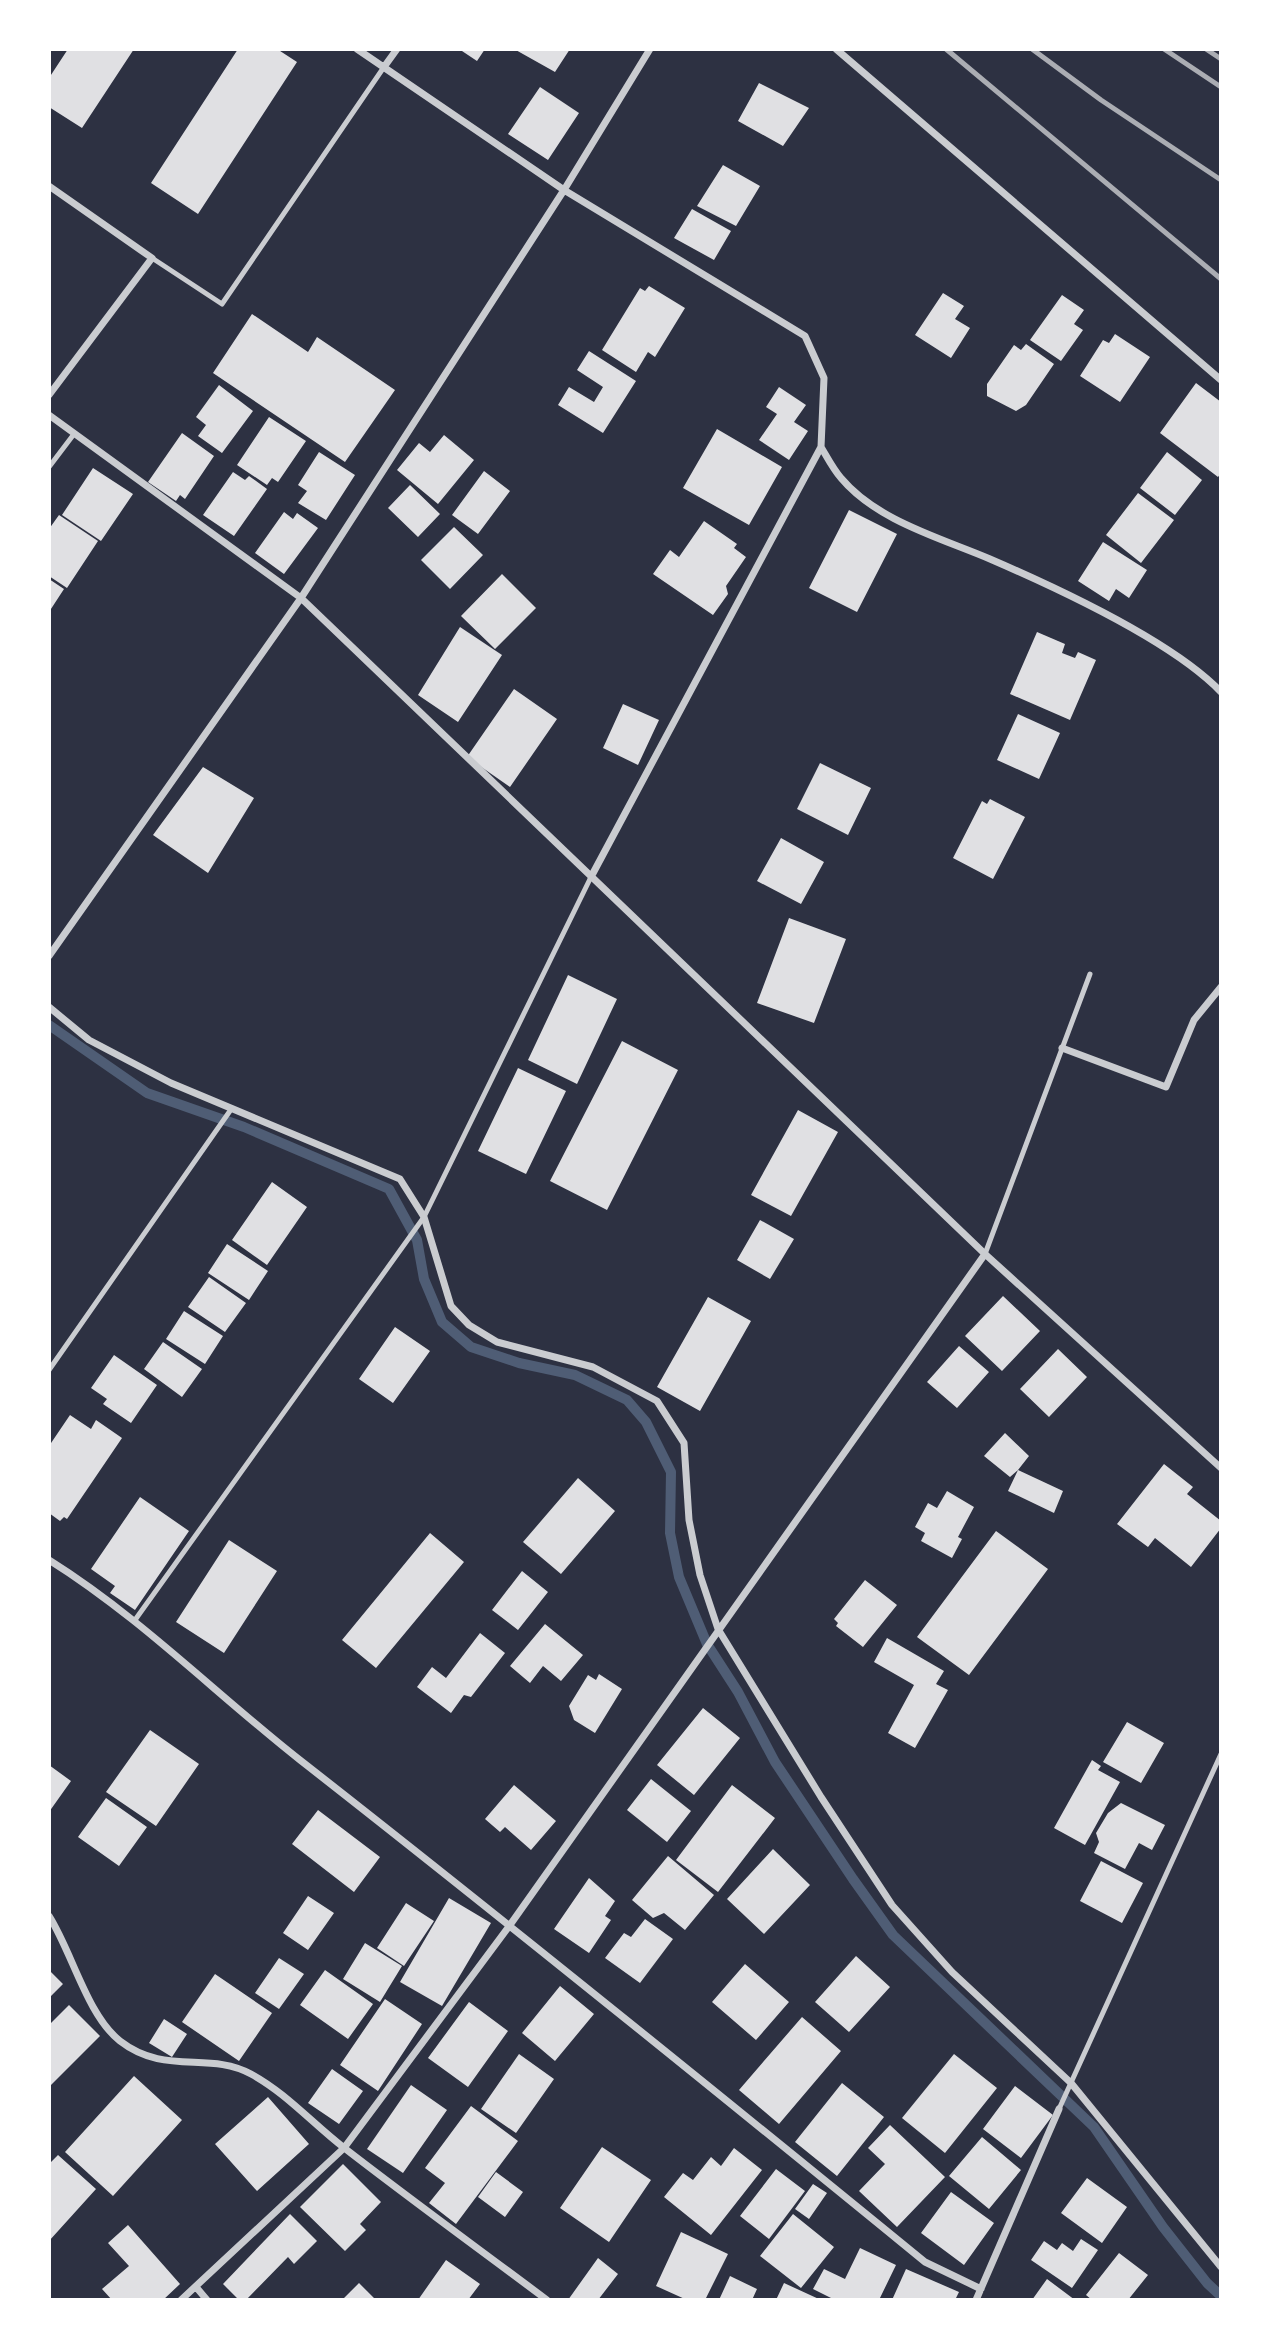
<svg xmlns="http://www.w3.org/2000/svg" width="1270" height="2349" font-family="Manrope,sans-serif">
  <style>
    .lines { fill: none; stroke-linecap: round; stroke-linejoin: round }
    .stream { stroke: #4f5d75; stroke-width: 10 }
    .building { fill: #e0e0e3 }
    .service { stroke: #caccd0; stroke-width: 5 }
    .minor { stroke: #caccd0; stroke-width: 7 }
    .rail { stroke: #abadb3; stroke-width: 5 }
  </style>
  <rect width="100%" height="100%" fill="#2d3142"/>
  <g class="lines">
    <path class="stream" d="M49,1025L147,1093L244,1127L389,1189L417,1240L424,1279L442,1322L471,1347L519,1363L575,1375L627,1400L646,1422L671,1472L670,1533L679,1577L707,1644L738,1692L775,1762L853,1879L893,1935L1094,2127L1163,2227L1207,2283L1221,2296"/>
  </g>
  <path class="building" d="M68,49H134L82,128L49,107V78Z
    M238,49H277L297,62L198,214L151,183Z
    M459,49H485L477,61Z
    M514,49H570L555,72Z
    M759,83L809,108L783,146L738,121Z
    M540,87L579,113L548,160L508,134Z
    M723,165L760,186L736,226L697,206Z
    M692,209L731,231L714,260L674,238Z
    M649,286L685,308L655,357L648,352L636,372L602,350L640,288L645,291Z
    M943,293L964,306L955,319L970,328L951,358L915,335Z
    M1062,295L1084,310L1074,324L1083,330L1061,361L1030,340Z
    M252,314L308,352L317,337L395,390L345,462L213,373Z
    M1115,334L1150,357L1120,402L1080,376L1103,340L1109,343Z
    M1026,344L1054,364L1026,405L1016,411L987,396V384L1014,345L1021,350Z
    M589,351L636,381L603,433L558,405L569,387L594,402L603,387L577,370Z
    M1196,383L1221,402V473L1218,477L1160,433Z
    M219,385L253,411L222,453L198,436L206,425L196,417Z
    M779,387L806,405L794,422L808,431L789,460L759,440L777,414L766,407Z
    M269,417L306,441L278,482L272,478L267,485L237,465Z
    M717,429L782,467L749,525L683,488Z
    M182,433L214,456L185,499L180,495L176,501L148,482Z
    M444,435L474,460L438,504L397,470L419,443L430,452Z
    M319,452L355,475L326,520L298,503L307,491L298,485Z
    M1167,452L1202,480L1175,515L1140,488Z
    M93,468L133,494L101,541L62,515Z
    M484,471L510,491L478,534L452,515Z
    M233,472L245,480L249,476L267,489L234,536L203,515Z
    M410,485L440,514L418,537L388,508Z
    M1138,493L1174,520L1141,563L1106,535Z
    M849,510L897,534L857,612L809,588Z
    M284,512L293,519L297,513L318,528L284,574L255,553Z
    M59,515L98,541L67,588L49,576V529Z
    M704,521L737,544L734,548L746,557L726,586L728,594L713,615L653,574L670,550L679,557Z
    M454,527L483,555L450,589L421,560Z
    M1103,542L1147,570L1129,598L1116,589L1109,601L1078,581Z
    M502,574L536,608L495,649L461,616Z
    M49,579L64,589L49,612Z
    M460,627L502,655L458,722L418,695Z
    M1037,632L1065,644L1062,653L1075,658L1078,652L1096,660L1070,720L1010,694Z
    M514,689L557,719L510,787L467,757Z
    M623,704L659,720L638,765L603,748Z
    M1018,714L1060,733L1039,779L997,760Z
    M820,763L871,788L848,835L797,809Z
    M203,767L254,798L208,873L153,835Z
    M990,799L1025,817L993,879L953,858L982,801L987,804Z
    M781,838L824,862L801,904L757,881Z
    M789,918L846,939L814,1023L757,1003Z
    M568,975L617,999L577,1084L528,1060Z
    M622,1041L678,1070L607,1210L550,1181Z
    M518,1068L566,1091L526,1174L478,1151Z
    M798,1110L838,1132L791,1216L751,1195Z
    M272,1182L307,1207L267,1265L232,1240Z
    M760,1220L794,1239L770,1279L737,1260Z
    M227,1244L268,1271L249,1300L208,1273Z
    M209,1277L246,1303L225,1332L188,1307Z
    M1003,1296L1040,1331L1002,1371L965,1336Z
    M708,1297L751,1321L700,1411L657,1387Z
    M184,1311L223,1336L205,1364L166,1339Z
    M395,1327L430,1351L393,1403L359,1379Z
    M163,1342L202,1369L182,1397L144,1369Z
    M959,1346L989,1372L957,1408L927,1382Z
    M1058,1349L1087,1377L1049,1417L1020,1389Z
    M114,1355L157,1385L131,1423L103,1404L107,1399L91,1388Z
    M70,1415L91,1429L96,1420L122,1438L67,1519L64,1517L60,1521L49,1513V1446Z
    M1005,1433L1029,1456L1018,1470L1063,1491L1054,1513L1008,1491L1018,1470L1010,1477L984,1456Z
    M1164,1464L1193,1487L1187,1494L1221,1521V1528L1191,1567L1155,1538L1148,1547L1117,1524Z
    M578,1478L615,1511L561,1574L523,1542Z
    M947,1491L974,1507L958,1537L962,1539L952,1558L921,1541L925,1533L915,1527L928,1503L937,1508Z
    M140,1497L189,1531L135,1610L110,1593L115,1586L91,1569Z
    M996,1531L1048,1569L969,1675L917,1637Z
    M430,1533L464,1562L376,1668L342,1640Z
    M229,1540L277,1571L224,1653L176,1622Z
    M522,1571L548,1592L518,1630L492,1610Z
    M865,1580L897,1605L863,1647L836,1626L838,1623L834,1619Z
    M545,1624L583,1655L561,1681L543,1666L530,1683L510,1666Z
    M480,1633L505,1653L471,1697L464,1695L451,1713L417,1687L432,1667L446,1678Z
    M887,1638L944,1671L936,1684L948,1690L915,1748L888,1733L914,1685L874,1662Z
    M599,1674L622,1689L595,1733L574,1720L569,1706L588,1675L596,1680Z
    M703,1708L740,1738L694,1795L657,1765Z
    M1127,1722L1164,1743L1141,1783L1103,1762Z
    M150,1730L199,1764L156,1826L106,1792Z
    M1092,1760L1101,1766L1098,1770L1120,1782L1085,1845L1054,1828Z
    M49,1765L71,1781L49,1812Z
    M651,1779L691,1811L667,1842L627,1810Z
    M514,1785L556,1821L531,1850L505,1827L500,1832L485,1819Z
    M732,1785L775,1818L718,1892L676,1860Z
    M106,1798L147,1827L119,1866L78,1837Z
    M1121,1803L1165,1825L1152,1850L1139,1843L1125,1869L1094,1853L1099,1842L1096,1833L1108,1813Z
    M318,1810L380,1857L354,1892L292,1844Z
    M773,1849L810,1885L764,1934L727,1899Z
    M668,1856L714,1895L685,1930L664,1913L653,1918L632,1900Z
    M1101,1861L1143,1883L1122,1923L1080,1901Z
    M589,1878L615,1901L605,1916L611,1920L589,1953L554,1929Z
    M308,1896L334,1913L308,1950L283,1933Z
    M449,1898L491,1923L442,2006L400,1982Z
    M406,1903L434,1921L404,1966L377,1948Z
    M645,1919L673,1939L640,1983L605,1958L624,1933L631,1937Z
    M365,1943L402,1966L380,2002L343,1979Z
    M856,1956L890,1987L849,2032L815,2002Z
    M279,1958L304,1974L279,2009L255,1993Z
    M745,1964L789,2002L756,2040L712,2002Z
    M49,1970L63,1984L49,1998Z
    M325,1970L373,2004L348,2039L300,2005Z
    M215,1974L272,2013L239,2061L182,2022Z
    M560,1986L594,2014L555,2061L522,2033Z
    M385,1999L422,2024L378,2091L340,2065Z
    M469,2002L508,2031L468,2087L428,2058Z
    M69,2005L100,2036L49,2087V2025Z
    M802,2017L841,2051L779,2124L739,2090Z
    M164,2019L187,2034L172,2057L149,2043Z
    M519,2054L554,2079L516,2133L481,2109Z
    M954,2054L997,2088L945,2153L902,2118Z
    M332,2069L363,2091L339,2124L308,2103Z
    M134,2076L182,2120L113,2196L65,2152Z
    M842,2083L884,2117L837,2176L795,2142Z
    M411,2085L447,2110L403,2173L367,2149Z
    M1015,2086L1053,2115L1021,2158L983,2129Z
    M268,2097L309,2144L257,2191L215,2144Z
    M471,2106L518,2141L456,2224L429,2203L445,2183L425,2168Z
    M890,2125L945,2177L897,2227L859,2191L885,2164L868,2148Z
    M982,2137L1021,2170L989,2209L949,2176Z
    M602,2147L651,2180L609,2242L560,2208Z
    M734,2148L762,2170L711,2235L664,2197L683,2173L693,2180L711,2157L721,2166Z
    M58,2155L96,2189L49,2241V2164Z
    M343,2164L381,2202L360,2224L366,2230L345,2251L300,2207Z
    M776,2169L805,2191L769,2239L740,2216Z
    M496,2172L523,2192L505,2217L478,2197Z
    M1087,2178L1127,2207L1102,2243L1061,2213Z
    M813,2184L827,2193L809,2219L795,2209Z
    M951,2192L994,2223L964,2265L921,2233Z
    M290,2214L317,2241L294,2264L288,2257L246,2300H239L223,2284Z
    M793,2214L834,2247L801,2288L760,2256Z
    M128,2225L180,2284L163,2300H112L102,2289L129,2266L108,2243Z
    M681,2232L728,2254L705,2300H687L656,2286Z
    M1081,2239L1098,2250L1072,2288L1031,2260L1044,2241L1057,2250L1062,2243L1073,2251Z
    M860,2248L896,2265L879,2300H835L813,2289L824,2269L845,2279Z
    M1119,2253L1148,2275L1128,2300H1092L1086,2295Z
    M598,2258L618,2274L598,2300H568Z
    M446,2260L480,2284L468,2300H418Z
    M906,2269L959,2292L955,2300H892Z
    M730,2276L757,2289L752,2300H719Z
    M1047,2279L1075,2300H1032Z
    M359,2283L376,2300H342Z
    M784,2283L821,2300H776Z"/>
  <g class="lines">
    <path class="service" d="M152,258L222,304L384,67
      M49,467L74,434
      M985,1254L1090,974
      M49,1370L232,1108
      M135,1620L424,1217L591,877
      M1059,2109L1221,1754"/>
    <path class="minor" d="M357,49L564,190L805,336L824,378L821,447L591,877
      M836,49L1221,380
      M384,67L397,49
      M49,186L152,258L49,395
      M49,415L301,598L985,1254L1221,1468
      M821,447C827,457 833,469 841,478C877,521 941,538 990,559C1057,588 1172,641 1221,692
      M49,956L301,598L564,190L650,49
      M49,1007L89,1040L171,1083L400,1179L424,1217L451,1306L469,1325L497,1342L593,1367L657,1401L684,1443L689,1520L700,1575L718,1629L821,1797L892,1905L952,1972L1071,2083L1221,2267
      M1062,1048L1166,1087L1194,1020L1221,987
      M49,1560C140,1617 216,1694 300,1760C511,1925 718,2093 925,2262L981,2289
      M49,1916C72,1952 87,2015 120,2041C165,2076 209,2051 251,2074C286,2093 312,2123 343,2147C410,2199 479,2249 547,2300
      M196,2287L207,2300
      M181,2300L344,2148L510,1925L985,1254
      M976,2300L1059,2109"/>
    <path class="rail" d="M946,49L1221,279
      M1032,49L1101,100L1221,180
      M1164,49L1221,87
      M1206,49L1221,59"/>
  </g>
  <rect width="1270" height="2349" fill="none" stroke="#ffffff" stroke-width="102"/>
</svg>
